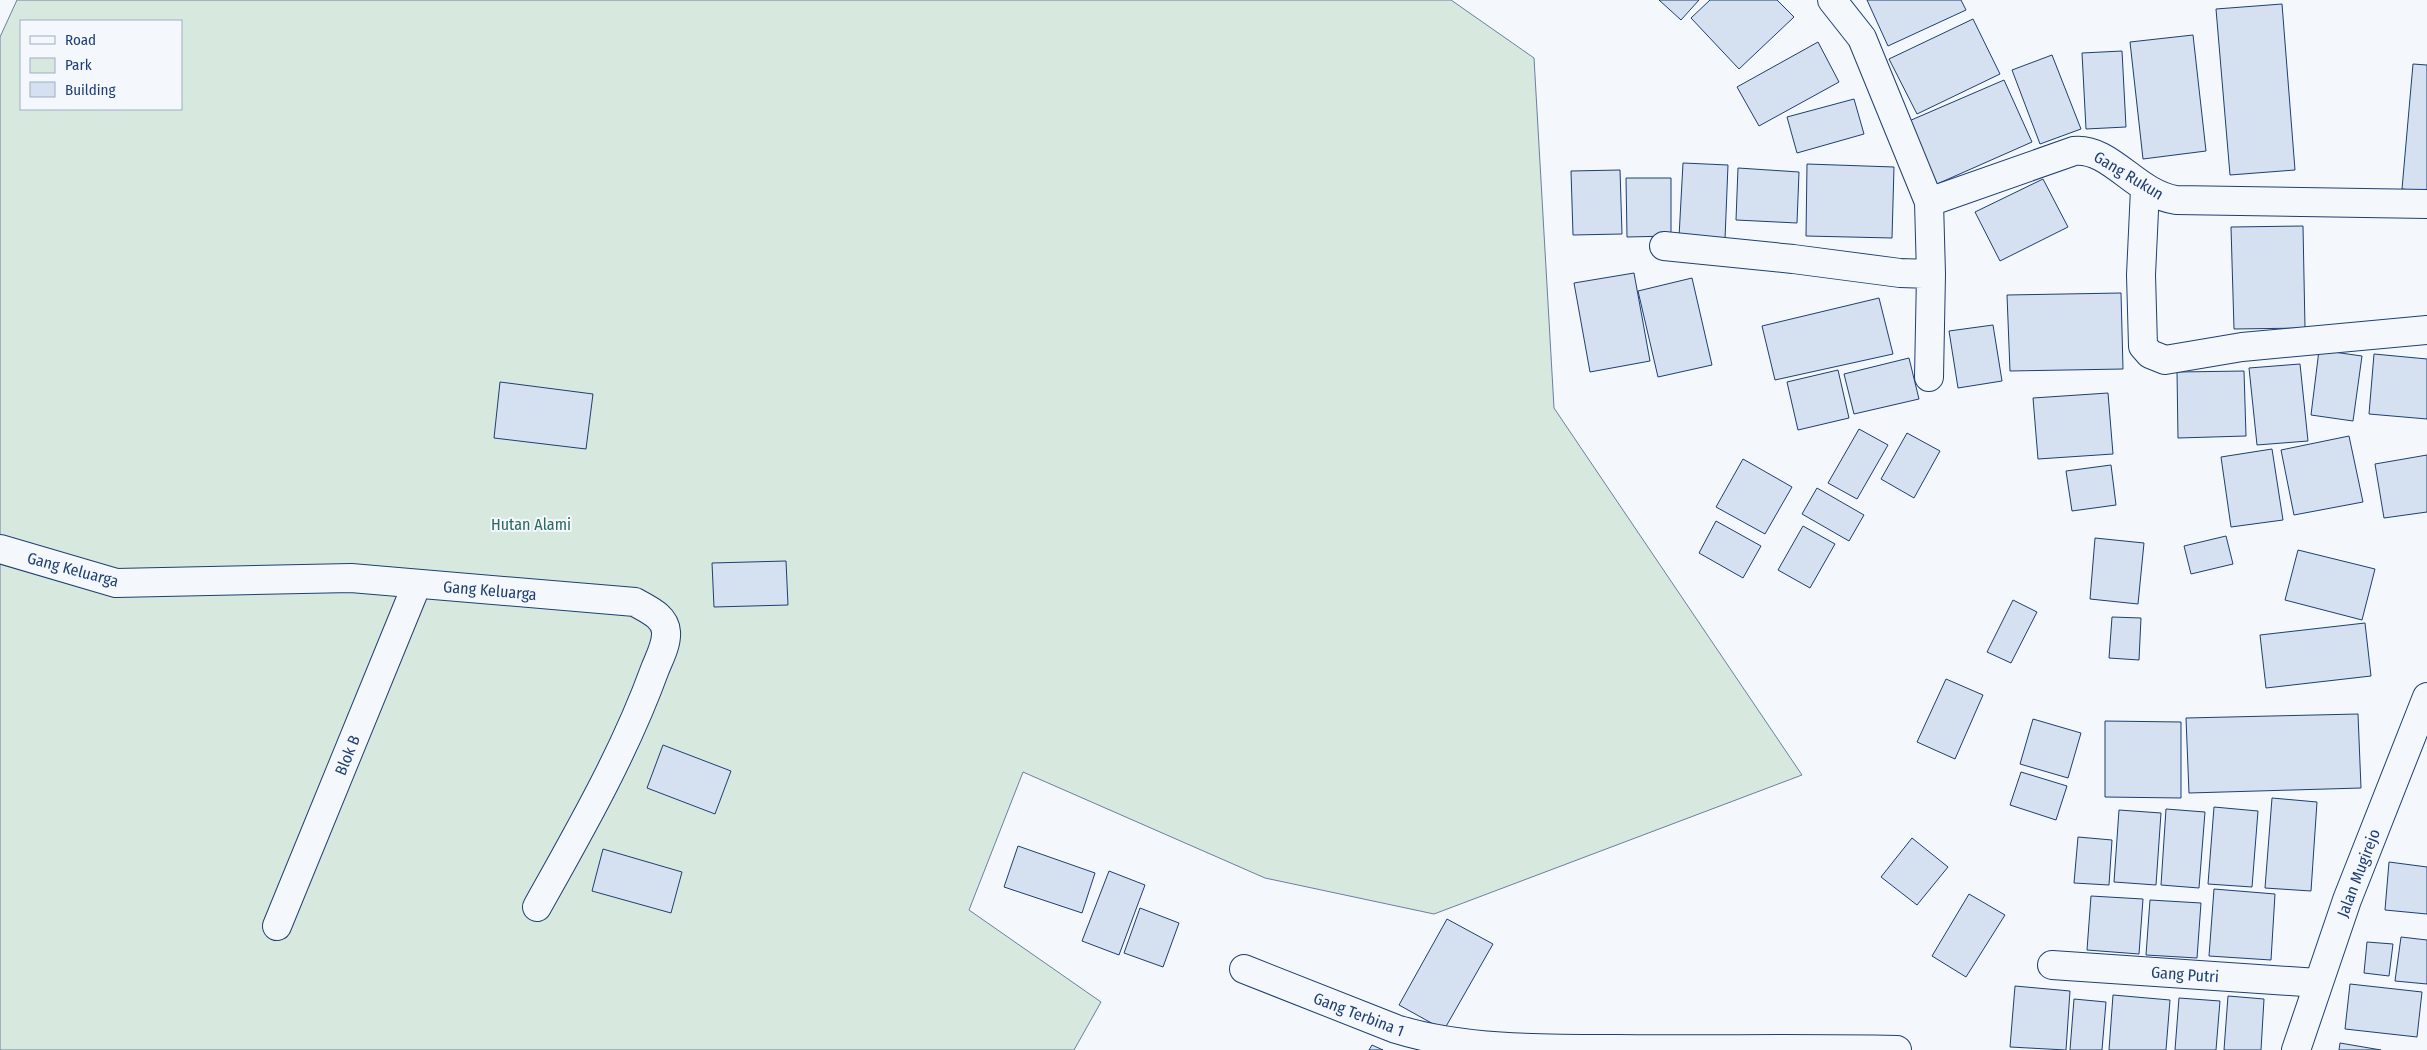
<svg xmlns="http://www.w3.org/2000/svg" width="2427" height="1050" font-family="'Fira Sans Condensed',sans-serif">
	<rect width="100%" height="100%" fill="#f4f7fb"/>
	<path fill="#d7e8df" stroke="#687fa3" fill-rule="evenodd" d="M17 0H1451L1534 58 1554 408 1802 775 1434 914 1265 878 1023 772 969 910 1101 1002 1074 1050H0V37ZM21 21H181V109H21Z"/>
	<path fill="#d5e0f0" stroke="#1d3f73" d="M1659 0H1699L1681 20Z
		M1710 0H1777L1794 17 1739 69 1691 18Z
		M1867 0H1961L1966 10 1888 46Z
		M2282 4 2295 170 2230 175 2216 9Z
		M1973 19 2000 74 1917 114 1889 59Z
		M2193 35 2206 151 2143 159 2130 42Z
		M1818 42 1839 82 1759 126 1737 87Z
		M2122 51 2126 127 2086 129 2082 53Z
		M2052 55 2081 129 2040 144 2012 70Z
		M2413 64 2427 65V192L2402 189Z
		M2004 80 2032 142 1937 184 1909 121Z
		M1854 99 1864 134 1797 153 1787 117Z
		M1683 163 1728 165 1725 239 1679 237Z
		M1807 164 1894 167 1892 238 1806 236Z
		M1738 168 1799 172 1797 223 1736 220Z
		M1620 170 1622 234 1573 235 1571 171Z
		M1626 178H1671V236L1627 237Z
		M2043 179 2068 227 2000 261 1975 212Z
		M2303 226 2305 328 2234 329 2231 227Z
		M1634 273 1650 361 1590 372 1574 283Z
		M1692 278 1712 365 1658 377 1638 291Z
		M2121 293 2123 369 2010 371 2007 295Z
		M1879 298 1893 354 1775 380 1762 326Z
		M1993 325 2002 381 1958 388 1949 331Z
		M2319 350 2362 356 2353 421 2311 415Z
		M2374 354 2427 359V419L2369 414Z
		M1909 358 1919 399 1854 414 1844 374Z
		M2300 364 2308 441 2257 445 2249 368Z
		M1838 370 1849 418 1798 430 1787 382Z
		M2244 371 2246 436 2178 438 2177 372Z
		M500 382 593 394 586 449 494 438Z
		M2108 393 2113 454 2038 459 2033 398Z
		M1859 429 1888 445 1857 499 1828 483Z
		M1907 433 1940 451 1914 498 1881 479Z
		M2349 436 2363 502 2294 515 2281 450Z
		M2272 449 2283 520 2231 527 2221 457Z
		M2427 455V512L2384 518 2375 464Z
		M1743 459 1792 487 1765 534 1716 507Z
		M2111 465 2116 505 2072 511 2066 471Z
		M1817 488 1864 515 1849 541 1802 514Z
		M1716 521 1761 546 1743 578 1699 553Z
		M1803 526 1835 544 1810 588 1778 570Z
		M2226 536 2233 564 2191 574 2184 546Z
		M2095 538 2144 543 2138 604 2090 599Z
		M2298 550 2375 569 2362 620 2285 600Z
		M786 561 788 605 714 607 712 563Z
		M2013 600 2037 612 2011 663 1987 652Z
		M2112 617 2141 618 2139 660 2109 658Z
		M2365 623 2371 676 2266 688 2260 635Z
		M1946 679 1983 695 1955 759 1917 742Z
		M2358 714 2361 788 2189 793 2186 718Z
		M2033 719 2081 733 2068 778 2020 764Z
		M2105 721 2181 722V798L2105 797Z
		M663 745 731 771 715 814 647 788Z
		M2021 772 2067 786 2056 820 2010 805Z
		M2272 798 2317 802 2311 891 2265 888Z
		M2214 807 2258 811 2252 887 2208 884Z
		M2166 809 2205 812 2199 888 2161 885Z
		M2119 810 2161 813 2156 885 2114 882Z
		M2078 837 2112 840 2109 885 2074 883Z
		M1912 838 1948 867 1917 905 1881 877Z
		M1018 846 1095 873 1082 913 1004 887Z
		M603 849 682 872 671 913 592 891Z
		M2389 862 2427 867V914L2385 910Z
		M1109 871 1145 885 1119 955 1082 941Z
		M2214 889 2275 894 2271 960 2209 956Z
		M1969 894 2005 915 1966 977 1932 956Z
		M2091 896 2143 899 2139 954 2087 950Z
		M2150 900 2201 903 2197 958 2146 955Z
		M1140 908 1179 923 1163 967 1124 953Z
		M1447 919 1493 944 1444 1030 1399 1005Z
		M2401 937 2427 940V984L2395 981Z
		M2367 942 2393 944 2389 976 2364 973Z
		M2350 984 2422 992 2417 1037 2345 1029Z
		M2015 986 2070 991 2066 1050 2010 1047Z
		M2113 995 2170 1000 2166 1050H2109Z
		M2228 996 2264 999 2261 1050H2224Z
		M2179 998 2220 1001 2216 1050H2175Z
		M2074 999 2106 1002 2102 1050H2070Z
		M2340 1043 2381 1050H2339Z
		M1372 1045 1383 1050H1369Z"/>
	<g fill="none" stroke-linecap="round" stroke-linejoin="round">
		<g stroke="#1d3f73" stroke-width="30">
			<path id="street" d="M1832 0 1862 38 1929 202 2074 151C2110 147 2136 194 2176 200L2427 204
				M2145 189 2141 275 2143 346 2150 354 2165 360 2242 347 2427 330
				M1929 202 1931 274 1929 377
				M1664 246 1793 259 1900 273 1931 274
				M0 549 116 583 351 578 635 602C647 609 665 616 666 632 667 644 659 659 655 669 625 752 580 830 537 907
				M277 926 417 584
				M2052 965 2318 983
				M1244 969 1396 1029C1463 1050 1547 1049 1617 1049 1711 1050 1804 1048 1897 1050"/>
		</g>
		<g stroke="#1d3f73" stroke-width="30">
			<path id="secondary" d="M2296 1050 2347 900 2427 697"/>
		</g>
		<use href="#street" stroke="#f4f7fb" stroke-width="28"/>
		<use href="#secondary" stroke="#f4f7fb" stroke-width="28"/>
	</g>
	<g text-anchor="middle" stroke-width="4" stroke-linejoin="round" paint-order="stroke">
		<g font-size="16" fill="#1d3f73" stroke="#f4f7fb">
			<text transform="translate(2129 175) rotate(31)" y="6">Gang Rukun</text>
			<text transform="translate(73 569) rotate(15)" y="6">Gang Keluarga</text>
			<text transform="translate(490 590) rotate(5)" y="6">Gang Keluarga</text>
			<text transform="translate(347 755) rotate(-68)" y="6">Blok B</text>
			<text transform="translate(2358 873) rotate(-69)" y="6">Jalan Mugirejo</text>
			<text transform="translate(2185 974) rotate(4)" y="6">Gang Putri</text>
			<text transform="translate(1359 1014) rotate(21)" y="6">Gang Terbina 1</text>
		</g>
		<g font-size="16" fill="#2c6c60" stroke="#f4f7fb">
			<text x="531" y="530">Hutan Alami</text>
		</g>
	</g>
	<rect x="20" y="20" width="162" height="90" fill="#f4f7fb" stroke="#9eadc5"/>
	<rect x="30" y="36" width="25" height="8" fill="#f4f7fb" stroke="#9eadc5"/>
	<text x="65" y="45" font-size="15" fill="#1d3f73">Road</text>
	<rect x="30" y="58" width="25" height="15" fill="#d7e8df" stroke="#9eadc5"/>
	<text x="65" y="70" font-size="15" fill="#1d3f73">Park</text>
	<rect x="30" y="82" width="25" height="15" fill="#d5e0f0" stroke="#9eadc5"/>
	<text x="65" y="95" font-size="15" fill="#1d3f73">Building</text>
</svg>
